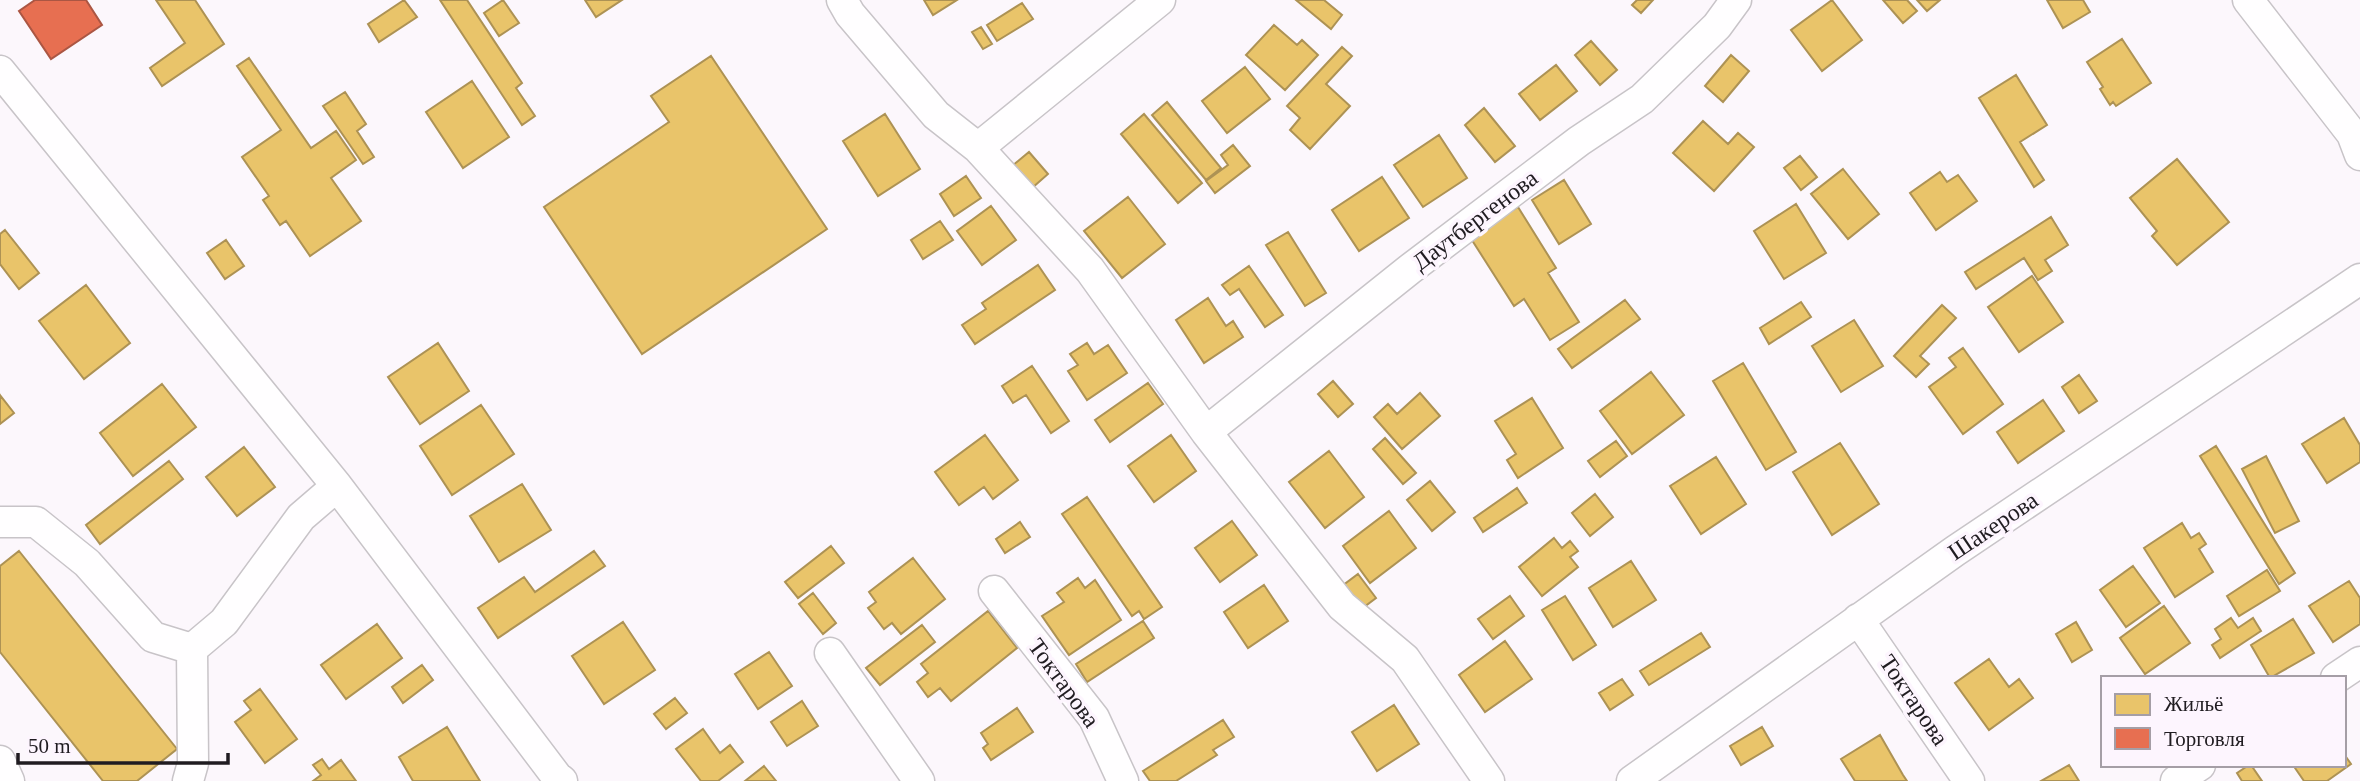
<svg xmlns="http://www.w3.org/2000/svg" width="2360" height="781" font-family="Georgia,serif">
	<rect width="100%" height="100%" fill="#fcf7fc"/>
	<path fill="#e9c46a" stroke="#ad9254" stroke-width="2" d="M156 0H195L224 44 162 86 150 68 185 43Z
		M404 0 417 17 379 42 368 24Z
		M440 0H467L522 83 516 88 535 116 522 125Z
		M503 0 519 23 499 36 484 13Z
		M585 0H622L596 17Z
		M924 0H957L933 15Z
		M1296 0H1324L1342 15 1331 29Z
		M1637 0H1653L1641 13 1632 5Z
		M1832 0 1862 40 1822 71 1791 30Z
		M1883 0H1907L1917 11 1903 23Z
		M1917 0H1940L1927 11Z
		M2047 0H2083L2090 12 2063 28Z
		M1022 3 1033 19 997 41 987 25Z
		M1274 25 1297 45 1302 40 1318 55 1285 90 1246 55Z
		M981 27 992 44 983 49 972 32Z
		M2122 39 2151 83 2116 106 2113 102 2110 105 2100 89 2103 87 2087 62Z
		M1591 41 1617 70 1600 85 1575 55Z
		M1342 47 1352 56 1326 84 1350 106 1310 149 1290 130 1300 118 1287 106Z
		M1731 55 1749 71 1723 102 1705 86Z
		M711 56 827 229 642 354 544 207 669 122 651 96Z
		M249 58 311 148 336 131 356 160 331 178 361 221 310 256 286 221 280 225 263 200 269 196 242 157 281 130 237 66Z
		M1556 65 1577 91 1540 120 1519 94Z
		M1245 67 1270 99 1227 133 1202 101Z
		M2016 75 2047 125 2020 142 2044 180 2034 187 1979 98Z
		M472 81 509 137 463 168 426 112Z
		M345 92 366 124 357 131 374 157 363 164 323 106Z
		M1167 102 1221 168 1206 180 1152 115Z
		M1484 108 1515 146 1495 162 1465 125Z
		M885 114 920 169 878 196 843 141Z
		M1144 114 1202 183 1178 203 1121 134Z
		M1703 121 1728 144 1738 133 1754 147 1714 191 1673 153Z
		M1439 135 1467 178 1423 207 1394 165Z
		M1233 145 1250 166 1215 193 1206 181 1228 165 1221 155Z
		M1029 152 1048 174 1032 188 1012 166Z
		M1800 156 1817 177 1801 190 1784 168Z
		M2177 159 2229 222 2177 265 2152 236 2157 231 2130 198Z
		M1843 169 1879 214 1848 239 1811 194Z
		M1940 172 1947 182 1958 175 1977 201 1936 230 1910 193Z
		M966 176 981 198 954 216 940 194Z
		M1382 177 1409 218 1359 251 1332 210Z
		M1564 180 1591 224 1559 244 1532 200Z
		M1128 197 1165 244 1122 278 1084 231Z
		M1796 204 1826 253 1784 279 1754 231Z
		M991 206 1016 240 982 265 957 231Z
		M1518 207 1556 268 1548 273 1579 322 1550 340 1524 299 1514 306 1470 237Z
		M2051 217 2068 245 2045 260 2052 271 2038 280 2024 258 1976 289 1965 272Z
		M940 221 953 240 923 259 911 240Z
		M5 230 39 273 19 289 0 264V234Z
		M1288 232 1326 293 1305 306 1266 245Z
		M226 240 244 266 225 279 207 253Z
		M1038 265 1055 290 975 344 962 325 986 309 982 303Z
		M1249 266 1283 315 1265 327 1239 289 1230 295 1222 285Z
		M2032 276 2063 322 2019 352 1988 307Z
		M86 285 130 343 84 379 39 321Z
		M1208 298 1226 326 1233 321 1243 337 1204 363 1176 320Z
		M1625 300 1640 319 1572 368 1558 349Z
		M1801 302 1811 317 1769 344 1760 328Z
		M1942 305 1956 318 1920 356 1929 364 1916 377 1894 356Z
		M1854 320 1883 366 1841 392 1812 346Z
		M438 343 469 391 420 424 388 377Z
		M1087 343 1094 354 1108 345 1127 373 1087 400 1068 371 1078 365 1070 354Z
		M1963 348 2003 404 1963 434 1929 387 1956 367 1949 358Z
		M1743 363 1796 452 1766 470 1713 381Z
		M1032 366 1069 421 1051 433 1026 395 1013 403 1002 386Z
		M1651 372 1684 415 1632 454 1600 411Z
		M2079 375 2097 401 2079 413 2062 387Z
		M1333 381 1353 404 1338 417 1318 394Z
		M1148 383 1163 404 1110 442 1095 420Z
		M162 384 196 427 133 476 100 433Z
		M1420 393 1440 416 1402 449 1374 417 1388 404 1397 414Z
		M0 395 14 413 0 424Z
		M1532 398 1563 448 1518 478 1507 460 1516 454 1495 421Z
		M2043 400 2064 431 2018 463 1997 432Z
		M481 405 514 454 452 495 420 446Z
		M2344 418 2360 445V462L2327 483 2302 444Z
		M985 435 1018 480 993 499 984 487 959 505 935 472Z
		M1171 435 1196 471 1154 502 1128 466Z
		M1385 438 1416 473 1403 484 1373 449Z
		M1616 441 1627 456 1600 477 1588 461Z
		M1840 443 1879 504 1832 535 1793 472Z
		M2216 446 2295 573 2279 584 2200 456Z
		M244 447 275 487 237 516 206 477Z
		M1329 451 1364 497 1325 528 1289 482Z
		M2266 456 2299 521 2275 533 2242 469Z
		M1716 457 1746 504 1701 534 1670 486Z
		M169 461 183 479 100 544 86 525Z
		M1430 481 1455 512 1432 531 1407 500Z
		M522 484 551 530 499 562 470 516Z
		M1517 488 1527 503 1483 532 1474 518Z
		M1595 494 1613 517 1590 536 1572 513Z
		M1087 497 1162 607 1144 619 1139 611 1132 616 1062 514Z
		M1389 511 1416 548 1370 583 1343 546Z
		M1232 521 1257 555 1220 582 1195 548Z
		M1020 522 1030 537 1005 553 996 539Z
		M2182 523 2191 538 2199 533 2206 544 2199 549 2213 572 2175 597 2144 548Z
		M1554 538 1562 548 1570 541 1578 551 1570 557 1578 567 1542 596 1519 567Z
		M831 546 844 563 798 598 785 582Z
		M19 551 177 749 137 781H103L0 652V566Z
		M594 551 605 566 498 638 478 608 524 577 535 592Z
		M913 558 945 599 901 634 892 623 884 629 868 608 876 602 869 592Z
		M1631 561 1656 600 1613 627 1589 588Z
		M2133 566 2160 603 2126 627 2100 590Z
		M2267 570 2280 591 2239 616 2227 596Z
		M1358 574 1376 598 1360 610 1342 586Z
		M1078 578 1085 588 1095 580 1121 620 1069 655 1042 616 1064 602 1057 593Z
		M2349 581 2360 598V624L2333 642 2309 606Z
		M1264 585 1288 621 1248 648 1224 612Z
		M813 593 836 623 823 634 799 604Z
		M1510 596 1524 616 1493 639 1478 619Z
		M1565 596 1596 645 1573 660 1542 610Z
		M2164 606 2190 643 2145 674 2120 638Z
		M988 611 1017 648 951 701 940 688 928 697 917 682 928 673 921 664Z
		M2231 618 2238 628 2253 618 2261 631 2220 658 2212 645 2221 639 2215 629Z
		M2293 619 2314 653 2270 678 2251 645Z
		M1143 621 1154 638 1087 682 1076 664Z
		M623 622 655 670 604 704 572 656Z
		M2076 622 2092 650 2072 662 2056 634Z
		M377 624 402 658 346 699 321 665Z
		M922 625 935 642 880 685 866 668Z
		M1701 633 1710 647 1649 685 1640 671Z
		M1505 641 1532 679 1485 712 1459 675Z
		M769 652 792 686 758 709 735 674Z
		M1989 659 2009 687 2019 679 2033 698 1989 730 1955 683Z
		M422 665 433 680 403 703 392 687Z
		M1622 679 1633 695 1610 710 1599 693Z
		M260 689 297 739 265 763 235 722 251 710 244 701Z
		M675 698 687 713 666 729 654 714Z
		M802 701 818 726 787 746 771 722Z
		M1394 705 1419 744 1377 771 1352 732Z
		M1017 708 1033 732 991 760 983 748 988 744 981 733Z
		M1223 720 1234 737 1213 750 1217 755 1176 781H1150L1143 771Z
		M447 727 480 781H413L399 757Z
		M1762 727 1773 746 1741 765 1730 746Z
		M703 729 720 753 730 745 743 762 718 781H701L676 749Z
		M1880 735 1903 775 1907 781H1855L1841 759Z
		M2344 754 2351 764 2327 781H2304L2293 765H2344Z
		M322 759 329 769 341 760 356 781H313L321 775 313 765Z
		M2069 765 2079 781H2041Z
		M2249 765H2251L2262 781H2242L2237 773Z
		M764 766 776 781H745Z"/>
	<path fill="#e76f51" stroke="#ab5643" stroke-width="2" d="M35 0H86L102 25 51 59 19 11Z"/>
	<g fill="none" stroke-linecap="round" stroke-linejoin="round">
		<g stroke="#c8c4c8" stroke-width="33">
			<path id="minor" d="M842 0 850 14 936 115 978 148 1090 270 1206 432 1342 606 1405 659 1489 781
				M2248 0 2352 134 2360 155
				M0 71 337 486 557 777 562 781
				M978 148 1160 0
				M1206 432 1410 269 1579 141 1642 99 1717 26 1736 0
				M0 522H36L87 563 153 637 192 649 224 622 301 517 337 486
				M994 591 1094 718 1123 781
				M1858 619 1969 781
				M830 653 919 781
				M2336 678 2360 662
				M0 761 9 781
				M188 781 193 763 192 649
				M1632 781 1955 551 2360 279
				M2176 781 2200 765"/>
		</g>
		<use href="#minor" stroke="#fffeff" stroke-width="30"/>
	</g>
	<g text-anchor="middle" stroke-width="7" stroke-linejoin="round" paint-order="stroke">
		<g font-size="24" fill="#201c21" stroke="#fdf5fe">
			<text transform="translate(1475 220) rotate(-37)" y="8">Даутбергенова</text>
			<text transform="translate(1993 526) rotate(-34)" y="8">Шакерова</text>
			<text transform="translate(1064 683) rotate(54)" y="8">Токтарова</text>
			<text transform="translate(1914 700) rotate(56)" y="8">Токтарова</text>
		</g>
	</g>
	<rect x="2101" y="676" width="245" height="91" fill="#fdf5fe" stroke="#a59ea6" stroke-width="2"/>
	<rect x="2115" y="694" width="35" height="21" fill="#e9c46a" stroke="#a59ea6" stroke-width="2"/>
	<text x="2164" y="711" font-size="21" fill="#201c21">Жильё</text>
	<rect x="2115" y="728" width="35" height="21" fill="#e76f51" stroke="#a59ea6" stroke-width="2"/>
	<text x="2164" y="746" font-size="21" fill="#201c21">Торговля</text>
	<path d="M18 753v10h210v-10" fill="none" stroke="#201c21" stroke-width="3.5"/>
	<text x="28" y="753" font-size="21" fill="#201c21" stroke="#fdf5fe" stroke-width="5" paint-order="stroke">50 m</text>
</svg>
